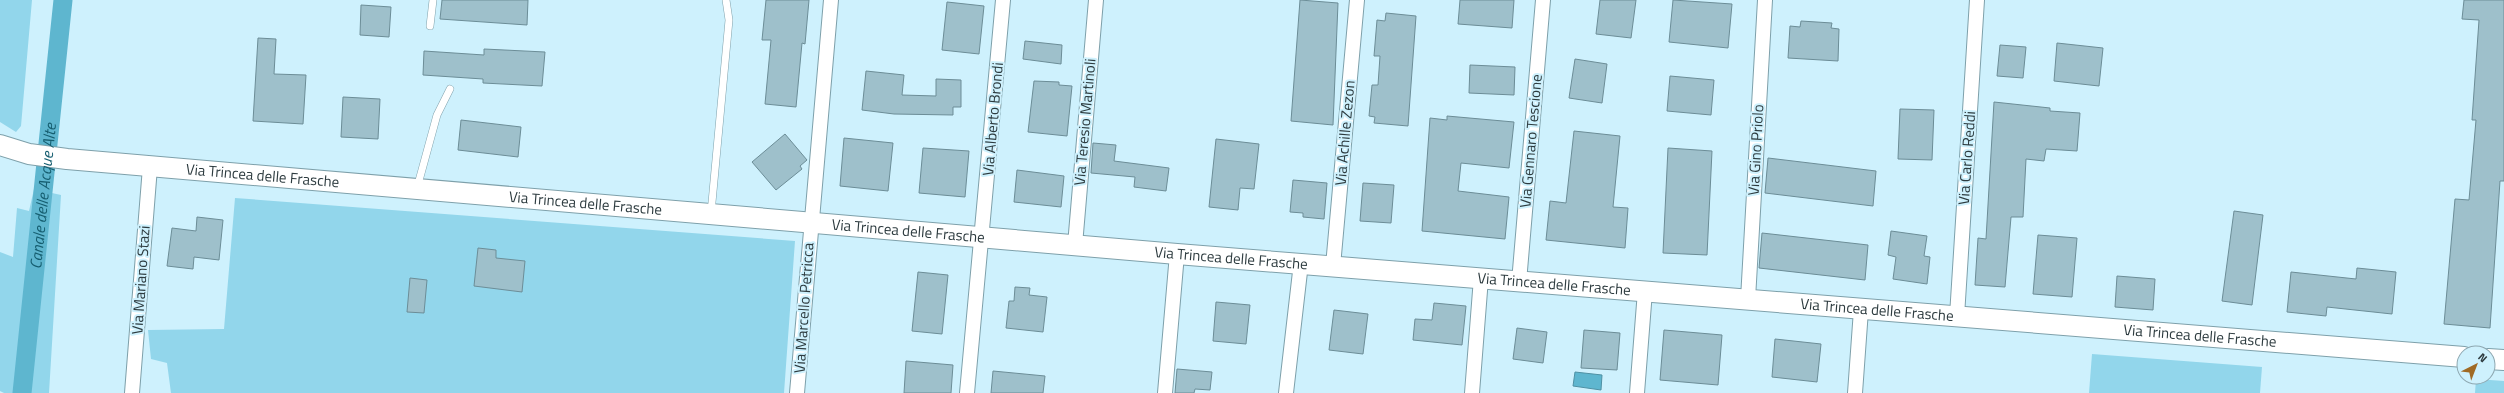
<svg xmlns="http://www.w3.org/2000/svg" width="2504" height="393" font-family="'Titillium Web',sans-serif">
	<rect width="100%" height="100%" fill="#cef1fd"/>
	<path fill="#92d6eb" d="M0 0H32L21 126 16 132 0 122Z
		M34 189 61 195 49 393H4L0 391V252L13 257 17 208 29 211Z
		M235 198 795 241 784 393H171L167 363 151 359 148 330 224 329Z
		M2092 354 2262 367 2260 393H2089Z
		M2476 379 2504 381V393H2475Z"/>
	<path fill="#5eb6cf" stroke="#4f91a4" d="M1575 372 1602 375 1601 390 1573 386Z"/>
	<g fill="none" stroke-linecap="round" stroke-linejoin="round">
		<path stroke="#5eb6cf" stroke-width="19" id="s1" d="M22 393 63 0"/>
	</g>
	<path fill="#9ec0cb" stroke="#6c8d97" d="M442 0H528L527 25 440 19Z
		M766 0H809L805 44 802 43 796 107 765 104 771 40H762Z
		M1300 0 1338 3 1333 125 1291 121Z
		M1460 0H1514L1512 28 1458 24Z
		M1600 0H1636L1631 38 1596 34Z
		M1673 0 1732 4 1728 48 1669 42Z
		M2464 0H2504V181H2500L2490 328 2444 324 2455 199 2469 200 2476 120H2472L2479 20 2462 19Z
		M947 2 984 6 979 54 942 50Z
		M361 5 391 7 389 37 360 35Z
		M1386 13 1416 16 1408 126 1374 123 1375 117 1369 116 1372 85H1378L1380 56H1374L1377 20 1385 21Z
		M1801 21 1832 23 1831 28 1839 29 1838 61 1788 58 1790 26 1800 27Z
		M258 38 276 39 274 74 306 75 303 124 253 121Z
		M1025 41 1062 45 1061 64 1023 59Z
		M2057 43 2103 48 2099 86 2054 81Z
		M2000 45 2026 47 2023 78 1997 76Z
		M484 49 545 52 542 86 483 83V79L423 75 424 51 484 55Z
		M1575 59 1607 64 1602 103 1569 98Z
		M1470 65 1515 67 1514 95 1469 93Z
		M866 71 904 75 902 95 936 96V79L961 80V107H953V115L894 114 862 110Z
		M1670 76 1714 80 1711 115 1667 111Z
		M1034 81 1059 82V85L1072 86 1067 136 1028 132Z
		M343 97 380 99 378 139 341 137Z
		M1994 102 2050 108V111L2080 113 2077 151 2046 149 2044 161 2026 159 2023 217H2011L2005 287 1975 285 1978 238 1986 239Z
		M1900 109 1934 110 1932 160 1898 159Z
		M1447 116 1514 122 1509 168 1461 163 1458 191 1509 197 1505 239 1422 231 1430 118 1447 120Z
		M461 120 521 127 518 157 458 150Z
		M1574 131 1620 136 1613 207 1628 208 1625 248 1546 240 1550 201 1566 203Z
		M785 134 807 160 800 166 802 169 776 190 752 162Z
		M844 138 893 143 888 191 840 186Z
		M1216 139 1259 144 1254 189 1240 188 1238 210 1209 207Z
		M1093 143 1116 145 1114 161 1169 168 1166 191 1134 187 1135 177 1091 173Z
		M923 148 969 151 965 197 919 193Z
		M1668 148 1712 151 1707 255 1663 253Z
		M1768 158 1876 171 1873 206 1765 193Z
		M1017 170 1064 176 1061 207 1014 202Z
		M1293 180 1327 183 1324 219 1303 217V213L1290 212Z
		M1363 183 1394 185 1391 223 1360 221Z
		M2234 211 2263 215 2252 305 2222 301Z
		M197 217 223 220 219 260 194 257 193 269 167 266 172 228 196 231Z
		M1891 231 1927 236 1924 256 1930 257 1927 284 1893 279 1896 257 1888 255Z
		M1762 233 1868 245 1865 280 1759 268Z
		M2038 235 2077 238 2072 297 2033 294Z
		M478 248 496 250V258L525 261 522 292 474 286Z
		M2357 268 2396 272 2392 314 2327 307 2326 316 2287 312 2291 272 2356 279Z
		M918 272 948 275 942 334 912 331Z
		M2117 276 2155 279 2153 310 2115 307Z
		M410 278 427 280 424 313 407 312Z
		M1015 287 1030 288 1029 295 1047 297 1043 332 1006 328 1009 301H1014Z
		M1216 302 1250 305 1246 344 1213 341Z
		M1434 303 1466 306 1462 345 1413 340 1415 319 1432 320Z
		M1334 310 1368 314 1363 354 1329 350Z
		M1517 328 1547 332 1543 363 1513 359Z
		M1584 330 1620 333 1617 370 1581 368Z
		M1664 330 1722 335 1718 385 1660 380Z
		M1775 339 1821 344 1817 382 1772 377Z
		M906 361 953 365 951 393H904Z
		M1177 369 1212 372 1210 390 1195 389 1194 393H1175Z
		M993 371 1045 376 1043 393H991Z"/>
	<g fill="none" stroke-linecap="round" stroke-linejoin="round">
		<g stroke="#7ea0aa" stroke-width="8">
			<path id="lane" d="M430 26 433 0
				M417 188 437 115 450 89
				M711 213 729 20 726 0"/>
		</g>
		<g stroke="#7ea0aa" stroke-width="16">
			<path id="street" d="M1075 245 1096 0
				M1333 266 1357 0
				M1519 282 1543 0
				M1748 299 1765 0
				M1957 316 1977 0
				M132 393 150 167
				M797 393 831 0
				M967 393 1003 0
				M1165 393 1177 254
				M1286 393 1301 263
				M1472 393 1481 278
				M1637 393 1645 291
				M1855 393 1861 310"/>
		</g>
		<g stroke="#7ea0aa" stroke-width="22">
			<g id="secondary">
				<path id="s2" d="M0 145 29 154 67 159 1177 254 2464 357"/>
				<path d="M2488 359 2504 360"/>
			</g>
		</g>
		<use href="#lane" stroke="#fff" stroke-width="7"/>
		<use href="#street" stroke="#fff" stroke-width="14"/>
		<use href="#secondary" stroke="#fff" stroke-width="20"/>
	</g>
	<g text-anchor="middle" stroke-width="4" stroke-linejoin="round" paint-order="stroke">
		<g font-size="15" fill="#2d3b3f" stroke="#cef1fd">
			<text transform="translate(993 119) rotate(-85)" y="5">Via Alberto Brondi</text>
			<text transform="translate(1085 122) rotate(-85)" y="5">Via Teresio Martinoli</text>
			<text transform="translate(1345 133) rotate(-85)" y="5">Via Achille Zezon</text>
			<text transform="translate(1531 141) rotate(-85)" y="5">Via Gennaro Tescione</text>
			<text transform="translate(1756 150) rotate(-87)" y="5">Via Gino Priolo</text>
			<text transform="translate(1967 158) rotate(-86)" y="5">Via Carlo Reddi</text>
			<text dy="5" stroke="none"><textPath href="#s2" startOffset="265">Via Trincea delle Frasche</textPath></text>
			<text dy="5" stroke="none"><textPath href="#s2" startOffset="589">Via Trincea delle Frasche</textPath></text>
			<text dy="5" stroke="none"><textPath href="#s2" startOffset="913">Via Trincea delle Frasche</textPath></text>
			<text dy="5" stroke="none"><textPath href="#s2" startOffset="1237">Via Trincea delle Frasche</textPath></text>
			<text transform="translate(141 280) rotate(-86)" y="5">Via Mariano Stazi</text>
			<text dy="5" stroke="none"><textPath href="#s2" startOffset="1561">Via Trincea delle Frasche</textPath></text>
			<text transform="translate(804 308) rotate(-86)" y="5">Via Marcello Petricca</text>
			<text dy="5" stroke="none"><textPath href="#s2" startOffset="1885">Via Trincea delle Frasche</textPath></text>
			<text dy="5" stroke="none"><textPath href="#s2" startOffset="2209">Via Trincea delle Frasche</textPath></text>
		</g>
		<g font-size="16" font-style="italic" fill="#165e70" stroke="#cef1fd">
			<text dy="6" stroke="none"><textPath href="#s1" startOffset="198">Canale delle Acque Alte</textPath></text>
		</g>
	</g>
	<g transform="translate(2476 365) rotate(42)"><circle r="19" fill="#cef1fd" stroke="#8ea8b1"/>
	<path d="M0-3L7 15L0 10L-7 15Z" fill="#a06a24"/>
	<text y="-6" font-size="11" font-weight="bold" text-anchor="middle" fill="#2d3b3f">N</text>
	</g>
</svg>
